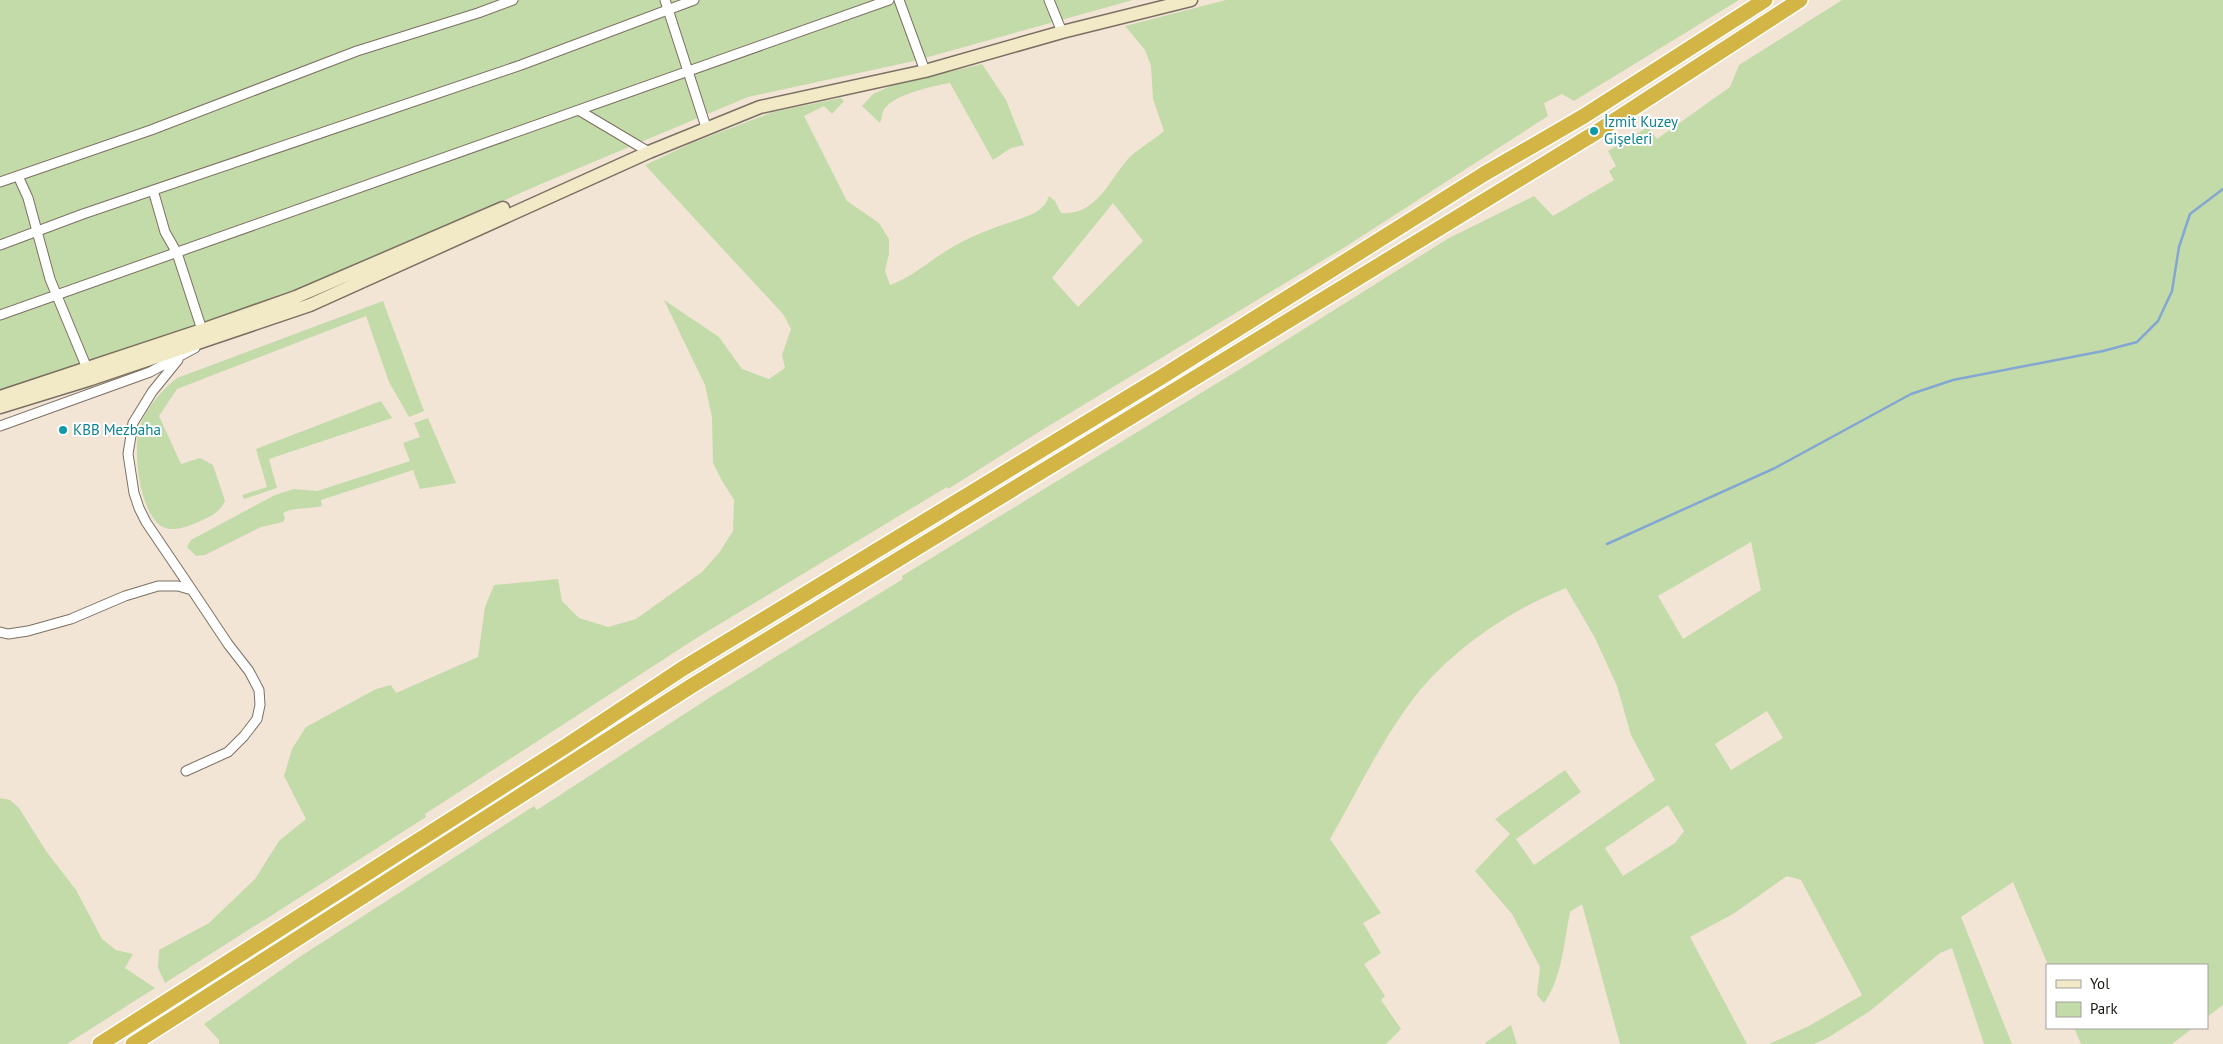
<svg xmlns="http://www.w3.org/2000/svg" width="2223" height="1044" font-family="'PT Sans',sans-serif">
	<rect width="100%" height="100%" fill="#f2e5d6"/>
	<path fill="#c3dba9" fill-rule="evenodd" d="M0 0H1133L914 61 748 97 534 187 261 308 0 397Z
		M1226 0H1739L1574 101 1562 94 1544 103 1548 116 1345 247 1042 430 948 489 947 487 698 637 425 814 426 817 165 983 158 968 159 950 209 923 255 879 279 841 306 819 284 776 292 749 306 727 376 689 391 685 396 693 478 657 485 607 494 585 558 579 562 601 579 618 608 627 636 619 702 572 719 553 733 531 734 500 721 479 713 463 712 417 705 385 664 300 719 337 742 369 769 379 785 368 782 355 791 329 783 314 645 165 692 143 773 112 841 98 844 101 832 114 824 106 804 116 847 201 879 223 889 239V254L885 271 890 285C912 277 927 263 946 251 967 237 993 228 1017 220 1032 214 1043 212 1049 196L1055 201 1061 213C1095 216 1108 183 1127 160 1137 149 1152 141 1164 131L1153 99 1151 66 1145 50 1125 26ZM1113 203 1143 241 1078 307 1052 278Z
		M1842 0H2223V1005L2207 1017V965H2048L2013 882 1961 917 2012 1044H1984L1952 948 1940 953 1870 1011 1829 1037 1814 1044H1769L1809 1026 1862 995 1801 880 1787 876 1733 914 1690 937 1747 1044H1620L1582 904 1570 912C1564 942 1562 978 1544 1003L1537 995 1540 967 1512 914 1475 871 1510 834 1495 819 1565 770 1581 792 1516 839 1534 865 1655 780 1631 735 1617 686 1595 638 1566 588C1511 610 1460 644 1421 689 1384 734 1359 789 1330 839L1381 913 1363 923 1381 953 1364 964 1385 996 1381 1000 1401 1029 1386 1044H219V1040L204 1024 301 956 534 806 537 810 712 696 903 579 902 576 1245 366 1449 238 1534 196 1553 216 1614 180 1609 171 1616 166 1608 151 1648 127 1657 139 1730 87 1739 65ZM1751 542 1761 590 1683 639 1658 596ZM1767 711 1783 738 1731 770 1715 744ZM1668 805 1684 831 1675 843 1623 876 1605 848Z
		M982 64 1006 100 1024 145 1011 148 993 160 950 83C933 86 896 94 885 108 882 112 882 118 880 123L862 106 873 94 891 86Z
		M383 301 424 411 409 417 389 382 366 316 177 389 159 416 181 464 200 458 213 465 225 501C219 514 209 517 196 523 186 527 173 532 163 527 139 515 132 448 140 426 146 408 162 390 177 378Z
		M381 401 392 418 269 459 277 488 244 499 242 495 267 487 256 449Z
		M428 418 456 483 420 489 413 470 321 500 322 506C310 509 293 507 283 513L285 518 283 522 261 527 205 555 196 556 187 547 191 540 275 495 294 489 317 491 410 461 403 443 420 437 414 423Z
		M0 798 10 800 19 808 46 851 76 890 102 939 116 950 133 954 125 968 155 988 67 1044H0Z
		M1511 1025 1517 1044H1486L1485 1043Z
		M2074 1028H2193L2172 1044H2081Z"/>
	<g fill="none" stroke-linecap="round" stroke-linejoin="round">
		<path stroke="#83a7d1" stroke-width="2.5" d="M1607 544 1775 468 1911 394 1953 380 2103 351 2137 342 2158 321 2172 291 2179 247 2190 214 2223 189"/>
		<g stroke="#7b7062" stroke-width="11">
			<path id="minor" d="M665 0 706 127
				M899 0 925 71
				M1049 0 1062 32
				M580 111 649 152
				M18 176 28 198 50 279 89 373
				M0 182 151 130 357 51 478 13 513 0
				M153 190 165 232 177 253 203 333
				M0 245 83 214 521 65 694 0
				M0 315 889 0
				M178 360 152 392 133 423 128 454 134 493 139 508 146 522 192 590
				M0 426 150 372 195 348
				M0 632 8 634 28 631 71 619 125 596 158 586H178L192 590 228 644 249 671 259 690 260 705 257 719 244 736 228 752 186 771"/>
		</g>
		<g stroke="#7b7062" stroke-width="15">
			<path id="secondary" d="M0 397 202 330 296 297 503 208
				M0 407 91 379 310 305 649 152 760 107 925 71 1062 32 1191 0"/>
		</g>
		<g stroke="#fff" stroke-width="18">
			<path id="motorway" d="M100 1044 566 746 682 669 1163 376 1484 174 1584 116 1765 0
				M133 1044 693 685 1595 133 1800 0"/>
		</g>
		<use href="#minor" stroke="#fff" stroke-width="9"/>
		<use href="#secondary" stroke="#f2e9c7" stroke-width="12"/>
		<use href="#motorway" stroke="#d2b545" stroke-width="15"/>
	</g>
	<g fill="#0f9aa8" stroke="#fff" stroke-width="2">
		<circle cx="1594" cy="131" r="5"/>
		<circle cx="63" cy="430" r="5"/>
	</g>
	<g text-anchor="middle" stroke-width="4" stroke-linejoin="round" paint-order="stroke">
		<g font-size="15" fill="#0d838f" stroke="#fff" text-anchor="start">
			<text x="1604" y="127">İzmit Kuzey<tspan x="1604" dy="17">Gişeleri</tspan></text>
			<text x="73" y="435">KBB Mezbaha</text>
		</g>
	</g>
	<rect x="2046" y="964" width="162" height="65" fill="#ffffff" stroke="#a3a19f"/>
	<rect x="2056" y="980" width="25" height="8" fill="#f2e9c7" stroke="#a3a19f"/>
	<text x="2090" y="989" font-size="15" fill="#19150f">Yol</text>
	<rect x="2056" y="1002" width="25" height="15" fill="#c3dba9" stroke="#a3a19f"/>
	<text x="2090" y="1014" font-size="15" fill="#19150f">Park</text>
</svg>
